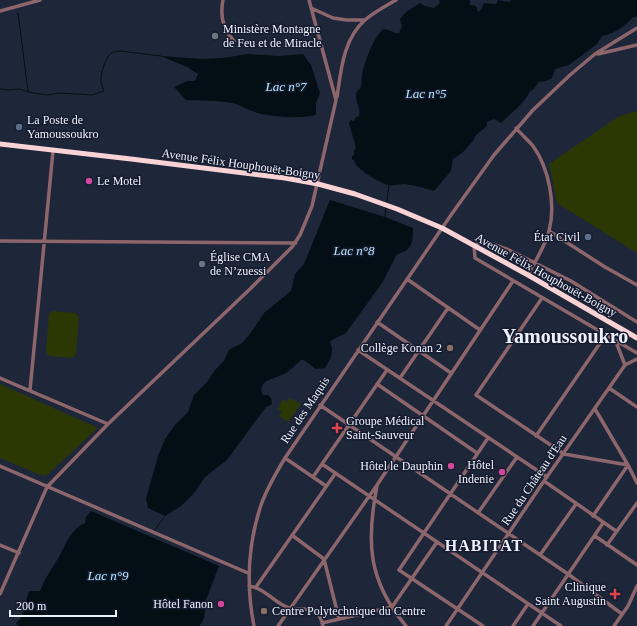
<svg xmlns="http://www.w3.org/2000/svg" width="637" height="626" font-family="'Times New Roman',serif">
	<rect width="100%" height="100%" fill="#1e263a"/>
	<path fill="#2c3804" d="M636 111 637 112V253L557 203 549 164 618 117Z
		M53 311 75 313 79 317 76 355 71 358 49 356 46 352 49 314Z
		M0 384 98 428 48 474 43 476 0 458Z
		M290 398 301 404 288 422 279 416 282 412 278 409 283 399 287 402Z"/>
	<path fill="#030f14" d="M439 0H470V5L476 6 478 12 481 10 484 3 496 4 498 0 509 2 511 0H637V17H633C627 25 612 35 602 36L597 44 569 65 555 69 552 78 546 81 539 82 533 90 530 91C524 104 511 113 501 123L494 119 487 122V126L476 135 473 141 463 152 453 159 451 171 434 191C424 188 414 185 404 184 399 184 393 186 388 185 379 182 355 169 354 160H352V156L354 155V150L356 148 349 123 351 120 354 121 355 118 359 116C361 108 355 102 356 95 356 91 359 90 361 87 362 83 361 78 362 74 366 58 372 41 383 29 389 29 394 34 399 33L402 26 400 19 406 12 420 3 425 6 434 8 440 3Z
		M248 54 279 56 303 54 311 65 320 93 316 103V115C305 119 266 117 255 112 247 110 241 105 232 103 217 100 201 101 186 100L174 87 187 81H195L198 74 187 67 161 56 202 59 223 58Z
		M330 200 385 217 413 228C413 236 413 245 407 250 402 253 399 252 396 256L382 283 346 333C341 336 334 338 330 342 335 352 330 359 325 368L316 369 304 360H301C296 364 290 371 284 374 277 378 256 380 263 395H268L271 398 272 404 266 407 227 460 205 477 195 492 181 506 165 516 148 508 146 499 158 456 165 439 175 425 188 412 194 395 207 382 215 370 224 361 229 350 242 343 250 334 264 313 291 291 295 274 304 264Z
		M91 511 219 566 206 600 204 618 200 626H19L16 623 21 618 29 591H40C45 578 53 567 60 555 66 543 72 528 85 523L86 517Z"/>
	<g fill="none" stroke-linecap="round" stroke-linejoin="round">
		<path stroke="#030f14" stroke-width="1" d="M18 13 28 91
			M0 89 10 90 19 89 33 93 47 95 60 93 92 95 104 91C103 88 101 84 101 81 100 74 106 55 113 52 115 51 118 52 120 51L161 56
			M387 202 389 185
			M385 217 386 207
			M154 531 165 516"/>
		<path stroke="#8d666b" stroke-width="3.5" d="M223 0C220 15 223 30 234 41
			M311 8 333 18 347 20H365
			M0 11 40 0
			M598 54 637 45
			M337 97C341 71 343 39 365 20 374 12 386 6 396 0
			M516 128C521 134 528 140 533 146 549 168 556 205 549 231 545 247 535 261 528 275
			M549 231 605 267 637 285
			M0 241 296 243
			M407 279 480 330
			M542 298 476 395 564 454 628 465 593 516
			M377 322 451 373
			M637 322 571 281 509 250 487 242 479 243 474 245 475 258 480 261 637 353
			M616 342 625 365
			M358 350 547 477
			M0 378 108 424
			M400 378 448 308
			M377 384 477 453
			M609 388 637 407
			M30 390 53 151
			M320 405 568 574 622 614
			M595 409 628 465 637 483
			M536 436 605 336
			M285 458 326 486
			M322 464 561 626
			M0 466 248 573
			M313 477 387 370
			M544 481 616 531
			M377 486C366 542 368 581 406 626
			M478 513 517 457
			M293 536 324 559 339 619
			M595 536 637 565
			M0 545 19 553
			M607 545 637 503
			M540 555 576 504
			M249 586C265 588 274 603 289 608 297 611 309 606 316 612 320 615 322 621 323 626
			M256 587 335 474
			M0 594 47 487 108 424 250 289 292 247 300 235 312 206 336 100 309 0
			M322 623 392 607 437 542
			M254 626C246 585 248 544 261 505 267 488 276 473 285 458L451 215 494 155 533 110 570 75 595 54 637 28
			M278 626 377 485 513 281
			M446 626 544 481 625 365 637 359
			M483 626 399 570 488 438
			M513 626 528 604
			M533 626 603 523
			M614 626 628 606 637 586"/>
		<path stroke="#f9d2d5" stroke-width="5" d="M0 144 131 159 285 178 318 184 355 194 397 209 442 228 528 275 637 338"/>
	</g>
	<g fill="#6b7280" stroke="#151c30" stroke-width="1.5">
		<circle cx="215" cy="36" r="4"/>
		<circle cx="202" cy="264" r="4"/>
	</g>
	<g fill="#5c6f8a" stroke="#151c30" stroke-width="1.5">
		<circle cx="19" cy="127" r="4"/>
		<circle cx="588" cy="237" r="4"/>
	</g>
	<g fill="#d1479c" stroke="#151c30" stroke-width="1.5">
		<circle cx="89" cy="181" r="4"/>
		<circle cx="451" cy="466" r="4"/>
		<circle cx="502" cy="472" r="4"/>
		<circle cx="221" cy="604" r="4"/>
	</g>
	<g fill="#8d6e63" stroke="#151c30" stroke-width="1.5">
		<circle cx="450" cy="348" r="4"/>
		<circle cx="264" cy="611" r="4"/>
	</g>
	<g fill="#e0444e" stroke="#151c30" stroke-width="1.5">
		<path d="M335 422h4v4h4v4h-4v4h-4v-4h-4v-4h4z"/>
		<path d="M613 588h4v4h4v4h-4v4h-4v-4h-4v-4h4z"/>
	</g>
	<g text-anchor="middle" stroke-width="3" stroke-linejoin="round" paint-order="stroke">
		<g font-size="12" fill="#edf1fd" stroke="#151c30" text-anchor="start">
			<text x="223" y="33">Ministère Montagne<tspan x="223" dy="14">de Feu et de Miracle</tspan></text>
			<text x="27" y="124">La Poste de<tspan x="27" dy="14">Yamoussoukro</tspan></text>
			<text x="97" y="185">Le Motel</text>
			<text x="580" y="241" text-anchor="end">État Civil</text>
			<text x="210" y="261">Église CMA<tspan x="210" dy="14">de N’zuessi</tspan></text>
			<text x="442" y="352" text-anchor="end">Collège Konan 2</text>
			<text x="346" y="425">Groupe Médical<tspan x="346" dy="14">Saint-Sauveur</tspan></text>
			<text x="494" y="469" text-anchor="end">Hôtel<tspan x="494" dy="14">Indenie</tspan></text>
			<text x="443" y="470" text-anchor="end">Hôtel le Dauphin</text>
			<text x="606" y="591" text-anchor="end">Clinique<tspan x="606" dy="14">Saint Augustin</tspan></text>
			<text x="213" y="608" text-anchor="end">Hôtel Fanon</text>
			<text x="272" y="615">Centre Polytechnique du Centre</text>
		</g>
		<g font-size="12" fill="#edf1fd" stroke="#151c30">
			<text transform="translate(241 164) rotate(8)" y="4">Avenue Félix Houphouët-Boigny</text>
			<text transform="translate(546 275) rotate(29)" y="4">Avenue Félix Houphouët-Boigny</text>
			<text transform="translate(305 410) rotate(-56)" y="4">Rue des Maquis</text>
			<text transform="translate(534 480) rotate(-56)" y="4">Rue du Château d'Eau</text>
		</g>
		<g font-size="13" font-style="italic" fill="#b7e6fb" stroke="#151c30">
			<text x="286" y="91">Lac n°7</text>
			<text x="426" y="98">Lac n°5</text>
			<text x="354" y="255">Lac n°8</text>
			<text x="108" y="580">Lac n°9</text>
		</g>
		<g font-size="16" font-weight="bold" letter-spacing="1" fill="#edf1fd" stroke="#151c30">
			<text x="484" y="551">HABITAT</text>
		</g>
		<g font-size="20" font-weight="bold" fill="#edf1fd" stroke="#151c30">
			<text x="565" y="343">Yamoussoukro</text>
		</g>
	</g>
	<path d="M10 610v6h106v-6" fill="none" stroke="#edf1fd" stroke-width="2"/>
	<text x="16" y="610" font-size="12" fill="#edf1fd" stroke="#151c30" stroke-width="3" paint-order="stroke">200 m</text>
</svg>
